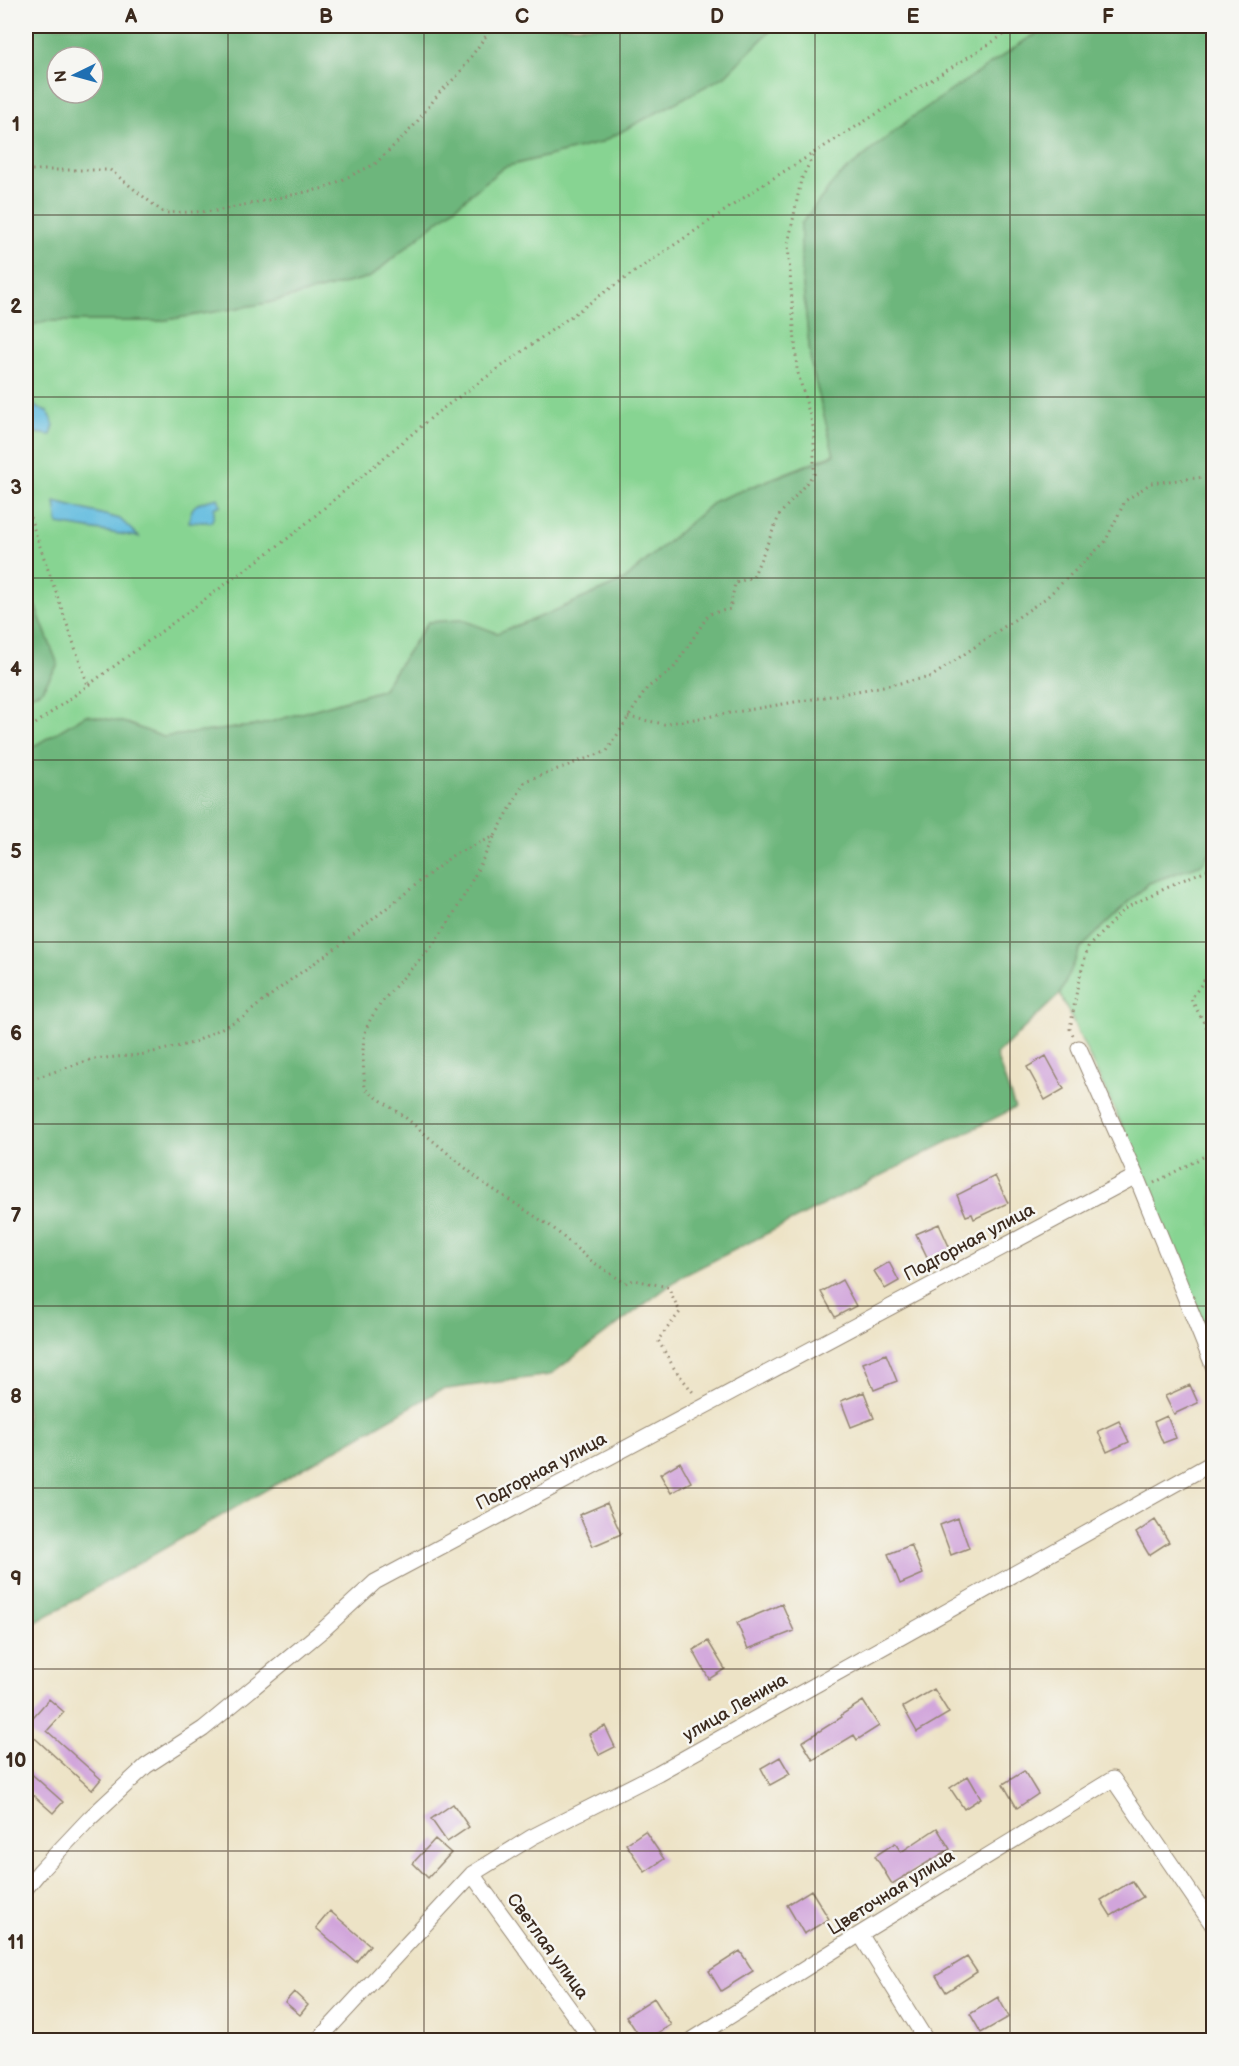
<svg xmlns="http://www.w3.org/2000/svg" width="1239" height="2066" font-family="'Balsamiq Sans',sans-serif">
	<rect width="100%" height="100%" fill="#f6f6f2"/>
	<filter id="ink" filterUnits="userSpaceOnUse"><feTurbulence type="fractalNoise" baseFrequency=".0167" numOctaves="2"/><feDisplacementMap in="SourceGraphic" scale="12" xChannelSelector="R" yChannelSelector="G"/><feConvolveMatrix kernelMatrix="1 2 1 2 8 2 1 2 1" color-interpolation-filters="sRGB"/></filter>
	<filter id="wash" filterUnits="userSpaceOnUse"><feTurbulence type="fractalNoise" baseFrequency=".008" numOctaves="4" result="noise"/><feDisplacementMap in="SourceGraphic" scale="24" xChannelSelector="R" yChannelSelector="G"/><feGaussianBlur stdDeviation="1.35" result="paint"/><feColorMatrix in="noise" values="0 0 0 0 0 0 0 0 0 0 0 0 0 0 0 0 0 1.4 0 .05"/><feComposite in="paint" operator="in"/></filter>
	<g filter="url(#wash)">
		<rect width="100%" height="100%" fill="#ede3c6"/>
		<path fill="#87d492" stroke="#617f58" stroke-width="1.5" d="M778 26H1050L1026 40 911 118 836 179 801 266 811 364 834 454 715 501 624 580 550 613 497 633 462 620 428 622 382 690 260 725 163 737 126 723 86 715 26 751V696L41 691 58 665 26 582V327L46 321H160L267 303 370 277 504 167 600 143 725 76 774 27Z
			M1213 846V1351L1123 1128 1060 994 1081 948 1149 883 1202 864Z"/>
		<path fill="#6db67c" stroke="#54704d" stroke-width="1.5" fill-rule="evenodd" d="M26 26H778L774 27 725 76 600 143 504 167 370 277 267 303 160 321H46L26 327ZM57 57H93V93H57Z
			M1050 26H1213L1214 846 1202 864 1149 883 1081 948 1060 994 996 1055 1015 1108 681 1277 550 1375 440 1390 26 1628V751L86 715 126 723 163 737 260 725 382 690 428 622 462 620 497 633 550 613 624 580 715 501 834 455 811 364 801 266V224L836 179 911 118 1026 40Z
			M26 582 58 665 41 691 26 696Z"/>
		<path fill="#62bcdf" stroke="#4e737e" stroke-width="1.5" d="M26 395 37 408 47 411 54 425 51 435 35 433 26 420Z
			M218 498 221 505 214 508V516L211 522H189C191 501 200 503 218 498Z
			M55 502 120 519 139 537 58 524Z"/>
		<g id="blocks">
			<path fill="#d1a5db" d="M1046 1056 1064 1089 1045 1100 1027 1067Z
				M995 1176 1008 1203 974 1219 972 1214 966 1216 957 1195Z
				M939 1224 952 1253 930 1263 916 1234Z
				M889 1262 899 1281 885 1289 874 1271Z
				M842 1280 856 1306 835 1317 821 1292Z
				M886 1354 897 1381 874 1390 863 1363Z
				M1190 1385 1198 1403 1174 1414 1165 1396Z
				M864 1392 874 1418 851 1427 841 1401Z
				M1167 1416 1176 1438 1163 1443 1154 1422Z
				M1119 1421 1129 1442 1107 1452 1098 1431Z
				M680 1462 691 1482 671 1493 660 1474Z
				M607 1503 621 1534 593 1546 579 1515Z
				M958 1518 969 1548 951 1555 940 1525Z
				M1155 1520 1169 1542 1149 1555 1136 1533Z
				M911 1545 923 1574 900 1584 888 1554Z
				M782 1604 794 1631 748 1649 737 1623Z
				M708 1641 725 1669 709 1679 693 1650Z
				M934 1689 949 1713 917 1732 903 1707Z
				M49 1699 64 1712 47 1731 101 1779 92 1790 26 1730V1725Z
				M863 1701 879 1726 857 1740 854 1735 813 1760 802 1742 842 1717 841 1715Z
				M605 1726 615 1747 599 1755 589 1734Z
				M780 1757 790 1774 770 1785 761 1768Z
				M26 1769 63 1802 53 1813 26 1789Z
				M1024 1771 1038 1794 1017 1808 1003 1784Z
				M968 1776 981 1798 964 1809 950 1788Z
				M453 1804 469 1827 447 1842 431 1819Z
				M937 1828 950 1849 892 1884 875 1856 895 1843 901 1852Z
				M645 1831 664 1859 645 1872 626 1844Z
				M435 1839 451 1853 428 1878 413 1863Z
				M1132 1881 1143 1897 1111 1916 1101 1900Z
				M811 1890 829 1919 804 1934 787 1905Z
				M330 1911 370 1945 356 1962 316 1928Z
				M740 1951 753 1971 721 1991 709 1971Z
				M967 1957 977 1972 946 1992 936 1976Z
				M294 1992 308 2005 300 2015 285 2002Z
				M998 1997 1009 2017 981 2033 970 2014Z
				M654 1998 671 2025 646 2040H642L626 2016Z"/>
		</g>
	</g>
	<g filter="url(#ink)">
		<use href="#blocks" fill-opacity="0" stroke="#948672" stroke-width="1.5"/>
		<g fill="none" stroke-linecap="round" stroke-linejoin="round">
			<g stroke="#948672" stroke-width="17">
				<path id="street" d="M1079 1048 1136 1176 1214 1368
					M472 1874 592 2040
					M26 1888 40 1871 89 1819 146 1766 203 1729 324 1629 375 1582 1136 1176
					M860 1934 926 2040
					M318 2040 472 1874 532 1837 658 1773 1214 1462
					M692 2040 860 1934 1113 1779 1214 1927"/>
			</g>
			<path stroke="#948672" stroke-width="3" stroke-dasharray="1.5 4.5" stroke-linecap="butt" d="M26 170H110L164 213 216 211 325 188 375 164 413 127 440 92 458 75 493 26
				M26 506 88 685
				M628 717 664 724 831 696 931 677 1046 598 1105 542 1125 501 1151 483 1214 476
				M26 731 291 536 438 412 602 294 767 182 1018 26
				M494 837C476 872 459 910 435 942 416 967 372 1004 365 1033 361 1051 364 1071 365 1089L406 1118 482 1182 553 1228 590 1260 625 1283 634 1280 668 1287 680 1312 658 1340 674 1368 695 1395
				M1214 973 1205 979 1191 999 1214 1041
				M1073 1035 1070 1029 1078 984 1088 947 1124 909 1164 888 1209 869 1214 863
				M26 1081 93 1059 140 1055 193 1043 243 1017 293 978 343 943 453 855 495 836 525 781 607 751 647 688 673 669 709 614 730 609 735 583 753 577 780 514 814 474V430L797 370 788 245 801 180 815 152
				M1154 1183 1214 1151"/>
			<use href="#street" stroke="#fff" stroke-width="15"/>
		</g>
	</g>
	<path fill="none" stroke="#3b2a1e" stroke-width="1.5" stroke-opacity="0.55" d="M228 26V2040M424 26V2040M620 26V2040M815 26V2040M1010 26V2040M26 215H1214M26 397H1214M26 578H1214M26 760H1214M26 942H1214M26 1124H1214M26 1306H1214M26 1488H1214M26 1669H1214M26 1851H1214"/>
	<g text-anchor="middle" stroke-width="5" stroke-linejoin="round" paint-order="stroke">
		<g font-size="18" fill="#3b2a1e" stroke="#f6f6f2">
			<text transform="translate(969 1242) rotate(-28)" y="6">Подгорная улица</text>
			<text transform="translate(541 1471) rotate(-28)" y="6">Подгорная улица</text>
			<text transform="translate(735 1707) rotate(-30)" y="6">улица Ленина</text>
			<text transform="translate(891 1892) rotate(-32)" y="6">Цветочная улица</text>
			<text transform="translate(548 1946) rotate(54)" y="6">Светлая улица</text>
		</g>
	</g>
	<rect width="1239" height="2066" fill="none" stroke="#f6f6f2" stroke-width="66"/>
	<g transform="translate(75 75) rotate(265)"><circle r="28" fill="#f6f6f2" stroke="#aba49d" stroke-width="1.5"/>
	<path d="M0-4.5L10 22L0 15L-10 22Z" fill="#1f6fb2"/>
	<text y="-9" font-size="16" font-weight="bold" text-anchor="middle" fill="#3b2a1e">N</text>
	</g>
	<rect x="33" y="33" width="1173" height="2000" fill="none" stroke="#3b2a1e" stroke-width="2"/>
	<g font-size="20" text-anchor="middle" font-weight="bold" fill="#3b2a1e">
		<text x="131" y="23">A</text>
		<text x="326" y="23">B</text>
		<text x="522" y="23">C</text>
		<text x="717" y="23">D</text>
		<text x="913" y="23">E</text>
		<text x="1108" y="23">F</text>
		<text x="16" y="131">1</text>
		<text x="16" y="313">2</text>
		<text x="16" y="494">3</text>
		<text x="16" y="676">4</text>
		<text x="16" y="858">5</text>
		<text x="16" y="1040">6</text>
		<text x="16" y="1222">7</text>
		<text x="16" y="1403">8</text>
		<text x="16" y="1585">9</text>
		<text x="16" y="1767">10</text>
		<text x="16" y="1949">11</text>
	</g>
</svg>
